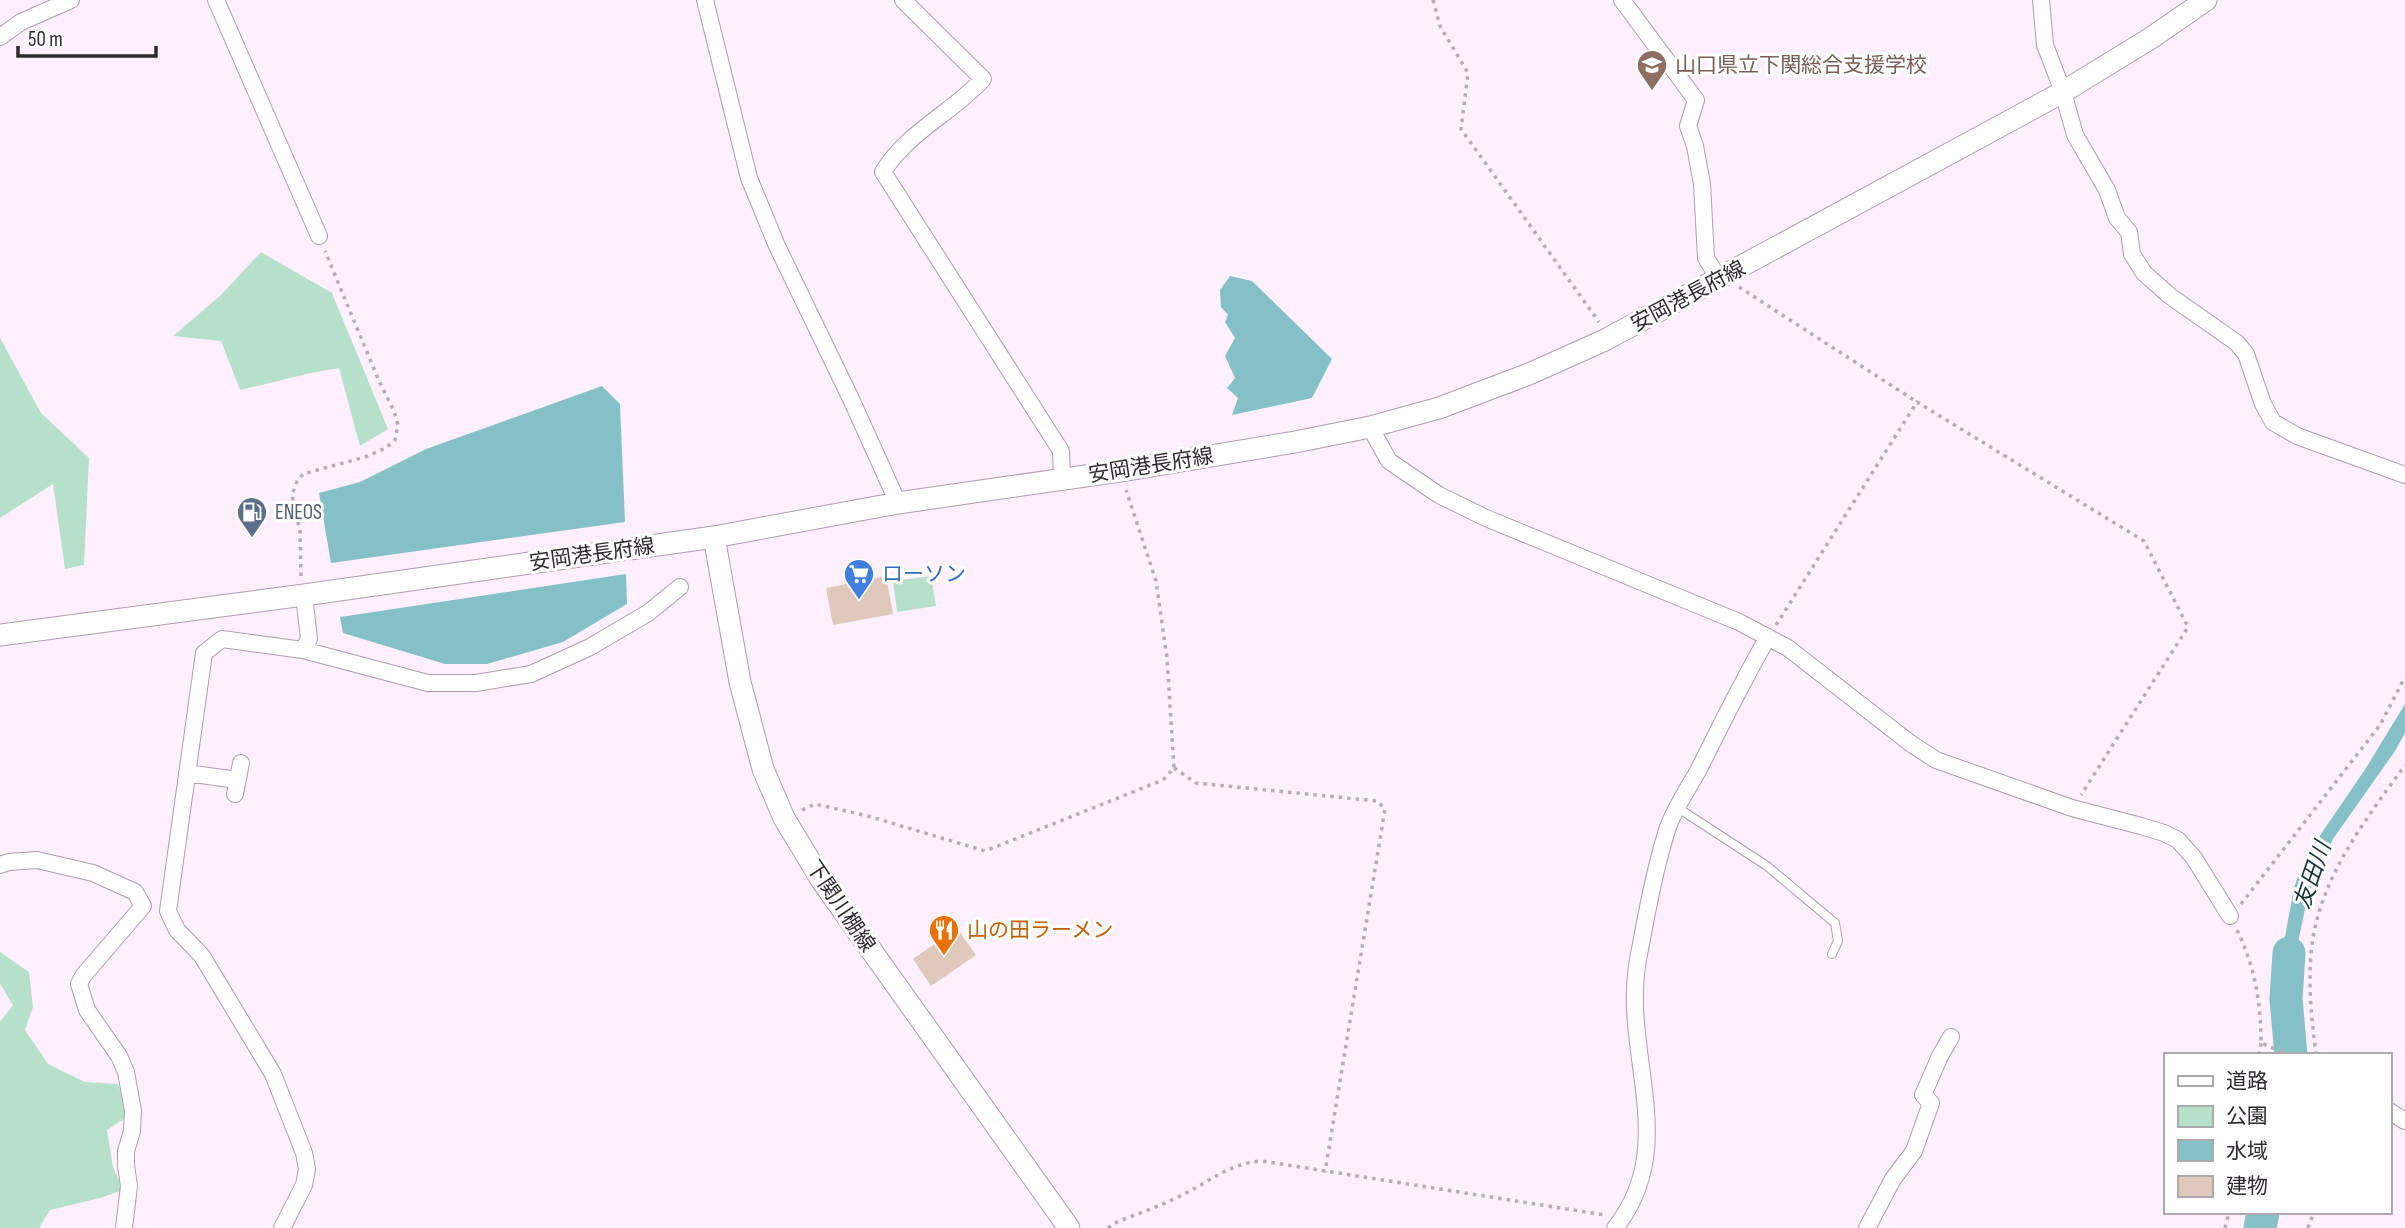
<svg xmlns="http://www.w3.org/2000/svg" width="2405" height="1228" font-family="'Sofia Sans Condensed','Noto Sans JP',sans-serif">
	<rect width="100%" height="100%" fill="#fdeffd"/>
	<path fill="#b7e0ca" d="M261 252 332 293 388 429 360 446 339 368 311 373 240 390 221 341 173 336 221 295Z
		M0 338 41 413 89 458 84 565 65 569 53 484 0 518Z
		M931 576 936 606 897 612 893 581Z
		M0 952 29 972 33 1007 25 1030 48 1064 85 1082 118 1084 128 1116 107 1130 113 1167 123 1190 100 1198 50 1210 39 1228H0V1022L13 1005 0 984Z"/>
	<path fill="#84c0c5" d="M1230 276 1252 281 1332 359 1312 398 1232 415 1238 398 1227 388 1235 378 1225 356 1235 338 1225 322 1228 315 1221 307 1220 290Z
		M602 386 620 404 625 522 331 563 319 493 360 482 426 449Z
		M626 574 627 604 563 642 487 664H445L343 633 340 617Z
		M2405 704V733L2395 751 2333 839 2308 895 2286 999 2284 942 2294 888 2304 859 2366 768Z"/>
	<g fill="none" stroke-linecap="round" stroke-linejoin="round">
		<path stroke="#84c0c5" stroke-width="33" d="M2289 953 2286 999 2291 1055
			M2260 1228 2263 1212"/>
	</g>
	<path fill="#dec9bc" d="M886 576 893 614 833 625 826 588Z
		M957 928 976 955 931 986 913 959Z"/>
	<g fill="none" stroke-linecap="round" stroke-linejoin="round">
		<g stroke="#ad9dae" stroke-width="10">
			<path id="service" d="M1678 808 1767 866 1835 923 1838 941 1832 954"/>
		</g>
		<g stroke="#ad9dae" stroke-width="18">
			<path id="minor" d="M216 0 319 236
				M705 0 749 178 777 246 851 399 898 503
				M903 0 983 79C953 112 905 134 883 172L1061 451 1062 478
				M1622 0 1696 100 1688 126 1695 146 1702 184 1706 258 1719 279
				M2041 0 2045 45 2063 92 2075 135 2107 190 2117 218 2129 232 2132 254 2144 273 2170 296 2237 343 2246 354 2263 404 2273 422 2297 436 2405 475
				M0 37 21 22 71 0
				M1370 427 1389 461 1439 495 1486 518 1739 622 1788 648 1910 743 1936 760 2072 808 2141 826 2164 833 2178 840 2194 858 2230 916
				M303 650 309 639 304 595
				M187 773 237 780
				M235 794 241 763
				M0 865 9 862 37 860 93 873 135 892 143 906
				M2389 1111 2405 1121
				M124 1228 129 1186 126 1165V1151L132 1131 133 1111 126 1072 119 1056 87 1010 79 984 83 976 143 906
				M282 1228 304 1185 307 1169 304 1153 273 1074 202 956 177 930 168 911 204 653 222 639 303 650 428 683H476L531 674 590 647 648 613 680 587
				M1615 1228C1681 1145 1621 1053 1638 960 1646 917 1654 872 1667 830 1674 809 1688 789 1699 769 1721 725 1743 680 1768 637
				M1867 1228 1893 1179 1914 1151 1931 1103 1923 1095 1940 1056 1951 1037"/>
		</g>
		<g stroke="#ad9dae" stroke-width="23">
			<path id="secondary" d="M714 537 740 682 763 769 784 818 822 881 1069 1228
				M0 635 304 595 714 537 898 503 1120 471 1295 442 1370 427 1439 408 1529 374 1605 340 2063 92 2151 38 2206 0"/>
		</g>
		<path stroke="#b6abb7" stroke-width="3.5" stroke-dasharray="3.5 5" stroke-linecap="butt" d="M1433 0 1440 26 1468 73 1461 129 1599 322
			M1739 287 1917 402
			M301 576 300 531 292 495 297 481 303 474 365 457 386 448 395 440 398 425 394 411 379 381 325 251
			M1776 625 1917 402 2144 541 2188 627 2081 795
			M1174 768 1196 783 1377 801 1385 809 1325 1172
			M802 810 815 804 868 816 985 851 1163 780 1174 768 1167 658 1156 581 1126 490
			M2241 904 2380 725 2405 677
			M2237 930C2255 967 2261 1003 2261 1043L2290 1055
			M2259 1055 2261 1043
			M2316 1055C2312 1021 2308 988 2311 954 2317 881 2364 822 2405 765
			M1108 1228 1117 1222C1137 1214 1158 1207 1178 1197 1207 1184 1228 1163 1262 1161L1605 1215
			M2225 1228 2229 1212
			M2308 1228 2314 1212"/>
		<use href="#service" stroke="#fff" stroke-width="8"/>
		<use href="#minor" stroke="#fff" stroke-width="16"/>
		<use href="#secondary" stroke="#fff" stroke-width="21"/>
	</g>
	<defs>
		<g id="school-pin" transform="scale(1.575)"><path d="M0 17L-7.5 6A9.5 9.5 0 1 1 7.5 6Z" fill="#8d6e63" stroke="#fff"/><path d="M0-5L7-2L0 1L-7-2ZM-4 1L0 2.5L4 1V4Q0 6-4 4Z" fill="#fff"/></g>
		<g id="fuel-pin" transform="scale(1.575)"><path d="M0 17L-7.5 6A9.5 9.5 0 1 1 7.5 6Z" fill="#5c6f8a" stroke="#fff"/><path d="M-5.5-6h7V0h2V4h1.3V-2.5L3-4.5l.8-.8L6-3V5H2.5V1h-1V6h-7ZM-4.2-4.7v3.2H.2V-4.7Z" fill="#fff"/></g>
		<g id="supermarket-pin" transform="scale(1.575)"><path d="M0 17L-7.5 6A9.5 9.5 0 1 1 7.5 6Z" fill="#3f7fe0" stroke="#fff"/><path d="M-6-5.5h2.5l.6 2H6L4.5 2H-2.5L-4.4-4H-6ZM-1.5 3.2a1.3 1.3 0 1 0 .1 0ZM3 3.2a1.3 1.3 0 1 0 .1 0Z" fill="#fff"/></g>
		<g id="restaurant-pin" transform="scale(1.575)"><path d="M0 17L-7.5 6A9.5 9.5 0 1 1 7.5 6Z" fill="#e8710a" stroke="#fff"/><path d="M-5-6h1v4h1v-4h1v4h1v-4h1v5L-1.5 .5V6h-2V.5L-5-1ZM5-6V6H3V1.5H1.5Q1.5-4 5-6Z" fill="#fff"/></g>
	</defs>
	<g fill-rule="evenodd">
		<use href="#school-pin" x="1652" y="65"/>
		<use href="#fuel-pin" x="252" y="512"/>
		<use href="#supermarket-pin" x="859" y="574"/>
		<use href="#restaurant-pin" x="944" y="930"/>
	</g>
	<g text-anchor="middle" stroke-width="6" stroke-linejoin="round" paint-order="stroke">
		<g font-size="21" fill="#785e54" stroke="#fff" text-anchor="start">
			<text x="1675" y="72">山口県立下関総合支援学校</text>
		</g>
		<g font-size="21" fill="#2e282f" stroke="#fff">
			<text transform="translate(1688 296) rotate(-28)" y="7">安岡港長府線</text>
			<text transform="translate(1151 465) rotate(-9)" y="7">安岡港長府線</text>
			<text transform="translate(592 554) rotate(-8)" y="7">安岡港長府線</text>
			<text transform="translate(841 906) rotate(56)" y="7">下関川棚線</text>
		</g>
		<g font-size="21" fill="#4e5e75" stroke="#fff" text-anchor="start">
			<text x="275" y="519">ENEOS</text>
		</g>
		<g font-size="21" fill="#366cbe" stroke="#fff" text-anchor="start">
			<text x="882" y="581">ローソン</text>
		</g>
		<g font-size="21" fill="#c56008" stroke="#fff" text-anchor="start">
			<text x="967" y="937">山の田ラーメン</text>
		</g>
		<g font-size="23" font-style="italic" fill="#143336" stroke="#fff">
			<text transform="translate(2312 875) rotate(-71)" y="8">友田川</text>
		</g>
	</g>
	<rect x="2164" y="1053" width="228" height="161" fill="#ffffff" stroke="#aba9ac" stroke-width="2"/>
	<rect x="2178" y="1076" width="35" height="10" fill="#ffffff" stroke="#aba9ac" stroke-width="2"/>
	<text x="2226" y="1088" font-size="21" fill="#2e282f">道路</text>
	<rect x="2178" y="1106" width="35" height="21" fill="#b7e0ca" stroke="#aba9ac" stroke-width="2"/>
	<text x="2226" y="1123" font-size="21" fill="#2e282f">公園</text>
	<rect x="2178" y="1140" width="35" height="21" fill="#84c0c5" stroke="#aba9ac" stroke-width="2"/>
	<text x="2226" y="1158" font-size="21" fill="#2e282f">水域</text>
	<rect x="2178" y="1176" width="35" height="21" fill="#dec9bc" stroke="#aba9ac" stroke-width="2"/>
	<text x="2226" y="1193" font-size="21" fill="#2e282f">建物</text>
	<path d="M18 46v10h138v-10" fill="none" stroke="#2e282f" stroke-width="3.5"/>
	<text x="28" y="46" font-size="21" fill="#2e282f" stroke="#ffffff" stroke-width="5" paint-order="stroke">50 m</text>
</svg>
